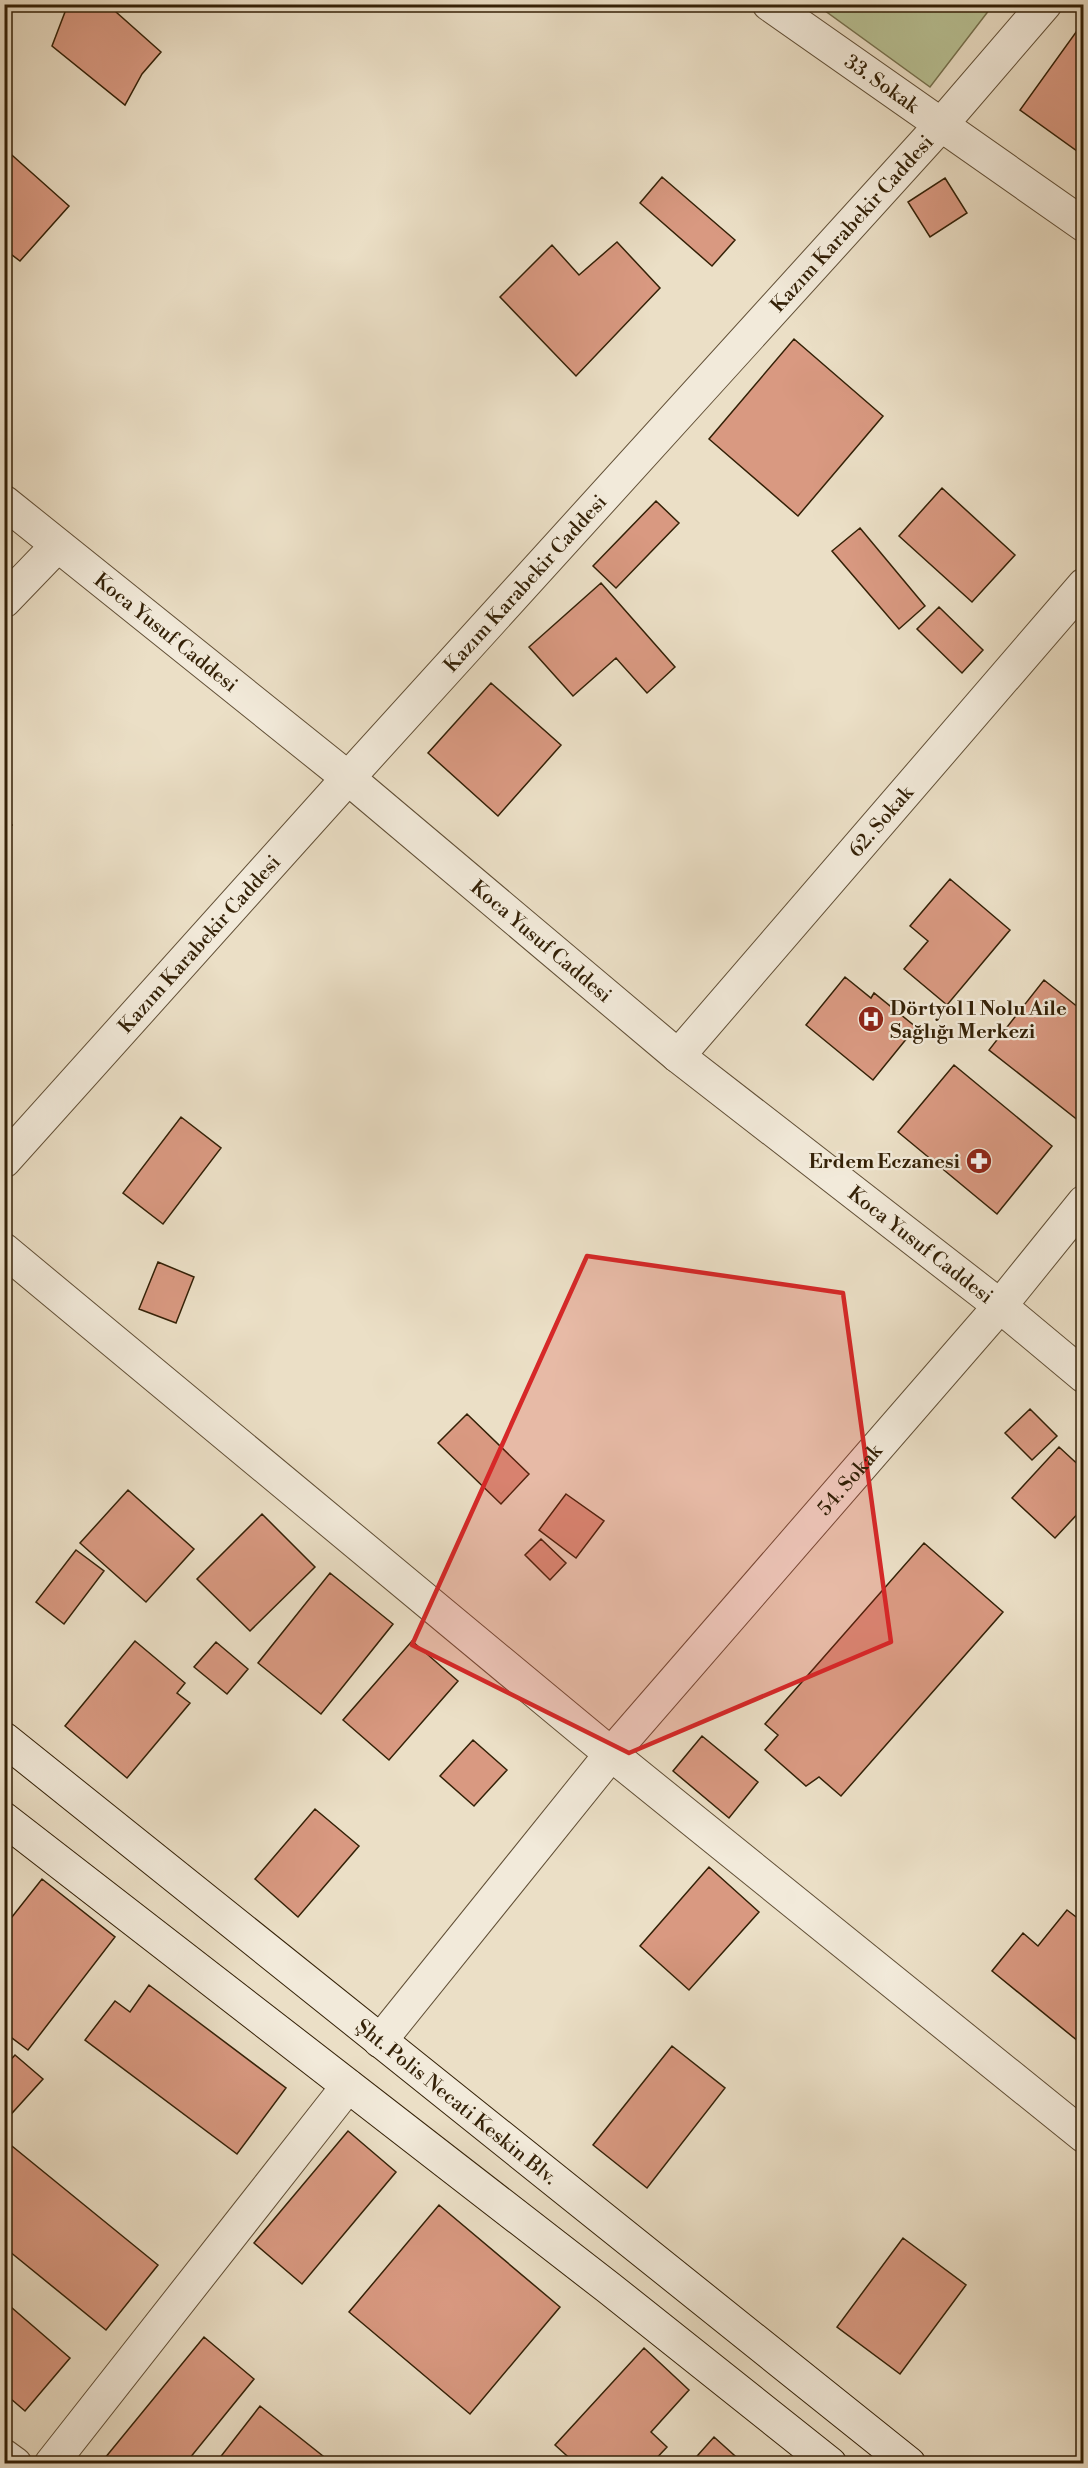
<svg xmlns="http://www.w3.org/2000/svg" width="1088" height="2468" font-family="'Libre Bodoni',serif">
	<rect width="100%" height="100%" fill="#ebdfc6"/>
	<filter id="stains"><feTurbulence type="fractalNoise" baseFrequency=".00333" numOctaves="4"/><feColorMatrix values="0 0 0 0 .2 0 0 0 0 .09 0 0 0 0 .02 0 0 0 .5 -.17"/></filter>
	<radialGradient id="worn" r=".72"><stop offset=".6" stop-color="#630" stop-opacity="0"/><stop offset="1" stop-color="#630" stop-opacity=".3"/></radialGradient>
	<path fill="#b8c194" stroke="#76714e" stroke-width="1.5" d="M817 5H993L930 87Z"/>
	<path fill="#d99981" stroke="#342107" stroke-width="1.5" d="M75 4H107L161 52 142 74 125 105 52 46 65 12Z
		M1084 21V156L1020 110Z
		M4 148 69 206 20 261 4 249Z
		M662 177 735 240 712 266 640 203Z
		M945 178 967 213 930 237 908 202Z
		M617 242 660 288 576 376 500 297 552 245 579 275Z
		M794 339 883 416 798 516 709 439Z
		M942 488 1015 555 972 602 899 536Z
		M656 501 679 523 616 588 593 566Z
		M860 528 925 606 899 629 832 551Z
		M601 583 675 667 647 693 616 658 573 696 529 647Z
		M939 607 983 650 962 673 917 629Z
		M491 683 561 745 498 816 428 753Z
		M4 818 12 825 4 833Z
		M950 879 1010 930 947 1005 904 969 928 941 910 926Z
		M845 977 871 998 874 993 916 1027 873 1080 806 1025Z
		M1044 980 1084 1012V1125L989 1050Z
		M954 1065 1052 1146 997 1214 898 1132Z
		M181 1117 221 1148 163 1224 123 1193Z
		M158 1262 194 1277 176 1323 139 1309Z
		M1030 1409 1057 1436 1032 1460 1005 1433Z
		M467 1414 529 1474 501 1504 438 1443Z
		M1059 1447 1084 1470V1507L1055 1538 1012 1498Z
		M128 1490 194 1549 146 1602 80 1543Z
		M566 1494 604 1521 576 1558 539 1530Z
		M262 1514 315 1567 250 1631 197 1579Z
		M541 1539 566 1563 550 1580 525 1555Z
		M924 1543 1003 1612 841 1796 819 1777 806 1786 765 1750 778 1735 765 1724Z
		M76 1550 104 1571 64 1624 36 1602Z
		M330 1573 393 1624 321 1714 258 1663Z
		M135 1641 185 1683 177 1693 190 1703 127 1778 65 1726Z
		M412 1641 458 1681 389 1760 343 1720Z
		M216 1642 248 1669 227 1694 194 1667Z
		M702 1736 758 1782 729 1818 673 1771Z
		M473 1740 507 1770 474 1806 440 1776Z
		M315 1809 359 1846 298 1917 255 1879Z
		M709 1867 759 1912 689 1990 640 1946Z
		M42 1879 115 1937 28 2050 4 2032V1927Z
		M1067 1910 1084 1923V2046L992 1971 1023 1933 1038 1946Z
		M149 1985 286 2088 237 2154 85 2040 115 2001 130 2012Z
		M672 2046 725 2088 647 2188 593 2145Z
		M15 2055 43 2079 4 2122V2067Z
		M348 2131 396 2172 302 2284 254 2243Z
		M7 2142 158 2265 106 2330 4 2247V2144Z
		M439 2205 560 2307 470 2414 349 2312Z
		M903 2238 966 2285 900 2374 837 2327Z
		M4 2301 70 2358 25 2411 4 2393Z
		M204 2337 254 2379 185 2464H100Z
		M644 2348 689 2390 651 2432 667 2447 651 2464H576L555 2445Z
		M260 2406 333 2464H215Z
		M714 2437 744 2464H690Z"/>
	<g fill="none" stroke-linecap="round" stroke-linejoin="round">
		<g stroke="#625037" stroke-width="35">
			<g id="street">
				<path id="s1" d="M769 4 1084 225"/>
				<path id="s2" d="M4 502 348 778 678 1056 1000 1306 1084 1376"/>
				<path d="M4 601 57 546"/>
				<path id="s3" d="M678 1056 1084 585"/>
				<path id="s4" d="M4 1161 348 778 940 126 1045 4"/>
				<path d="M4 1250 611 1754 1084 2136"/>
				<path id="s5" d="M380 2041 611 1754 1000 1306 1084 1202"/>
				<path d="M4 2456 15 2464"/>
				<path d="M51 2464 348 2086"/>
			</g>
		</g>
		<g stroke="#342107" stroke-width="35">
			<g id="secondary">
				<path id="s6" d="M4 1739 909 2464"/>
				<path d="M4 1819 609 2288 830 2464"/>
			</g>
		</g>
		<use href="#street" stroke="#f2eada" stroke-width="33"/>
		<use href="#secondary" stroke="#f2eada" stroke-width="33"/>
	</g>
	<path fill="#d62828" fill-opacity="0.2" stroke="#d62828" stroke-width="4.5" stroke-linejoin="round" d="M587 1256 843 1293 891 1642 629 1753 412 1645Z"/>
	<defs>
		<g id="hospital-disc" transform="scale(1.35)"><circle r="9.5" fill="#8f2418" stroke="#f2eada"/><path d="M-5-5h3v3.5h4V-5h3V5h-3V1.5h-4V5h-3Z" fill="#fff"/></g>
		<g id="pharmacy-disc" transform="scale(1.35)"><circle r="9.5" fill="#8f2418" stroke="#f2eada"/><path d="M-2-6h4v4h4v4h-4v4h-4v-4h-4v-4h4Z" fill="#fff"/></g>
	</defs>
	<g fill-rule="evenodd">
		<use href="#hospital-disc" x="871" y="1019"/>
		<use href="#pharmacy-disc" x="979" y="1161"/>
	</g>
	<g text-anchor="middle" stroke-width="4.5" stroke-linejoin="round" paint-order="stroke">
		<g font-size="20" fill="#342107" stroke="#f2eada">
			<text dy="7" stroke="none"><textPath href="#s1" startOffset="138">33. Sokak</textPath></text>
			<text dy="7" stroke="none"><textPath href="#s4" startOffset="1264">Kazım Karabekir Caddesi</textPath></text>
			<text dy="7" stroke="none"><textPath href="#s4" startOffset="778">Kazım Karabekir Caddesi</textPath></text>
			<text dy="7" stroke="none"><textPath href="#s2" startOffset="208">Koca Yusuf Caddesi</textPath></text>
			<text dy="7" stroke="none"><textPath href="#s3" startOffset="310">62. Sokak</textPath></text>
			<text dy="7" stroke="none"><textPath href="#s2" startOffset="694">Koca Yusuf Caddesi</textPath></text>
			<text dy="7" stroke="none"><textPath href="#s4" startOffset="292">Kazım Karabekir Caddesi</textPath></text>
			<text dy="7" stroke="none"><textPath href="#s2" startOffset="1180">Koca Yusuf Caddesi</textPath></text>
			<text dy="7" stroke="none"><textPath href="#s5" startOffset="732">54. Sokak</textPath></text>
			<text dy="7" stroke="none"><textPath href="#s6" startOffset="580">Şht. Polis Necati Keskin Blv.</textPath></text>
		</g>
		<g font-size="20" font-weight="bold" fill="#342107" stroke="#f2eada" text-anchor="start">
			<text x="890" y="1015">Dörtyol 1 Nolu Aile<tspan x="890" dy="23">Sağlığı Merkezi</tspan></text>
			<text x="960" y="1168" text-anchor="end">Erdem Eczanesi</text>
		</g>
	</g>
	<rect width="1088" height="2468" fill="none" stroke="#ebdfc6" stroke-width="24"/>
	<rect x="6" y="6" width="1076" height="2456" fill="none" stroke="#342107" stroke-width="3"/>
	<rect x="12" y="12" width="1064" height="2444" fill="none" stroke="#342107" stroke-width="1.5"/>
	<rect width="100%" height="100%" filter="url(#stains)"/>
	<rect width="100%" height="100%" fill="url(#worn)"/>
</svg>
